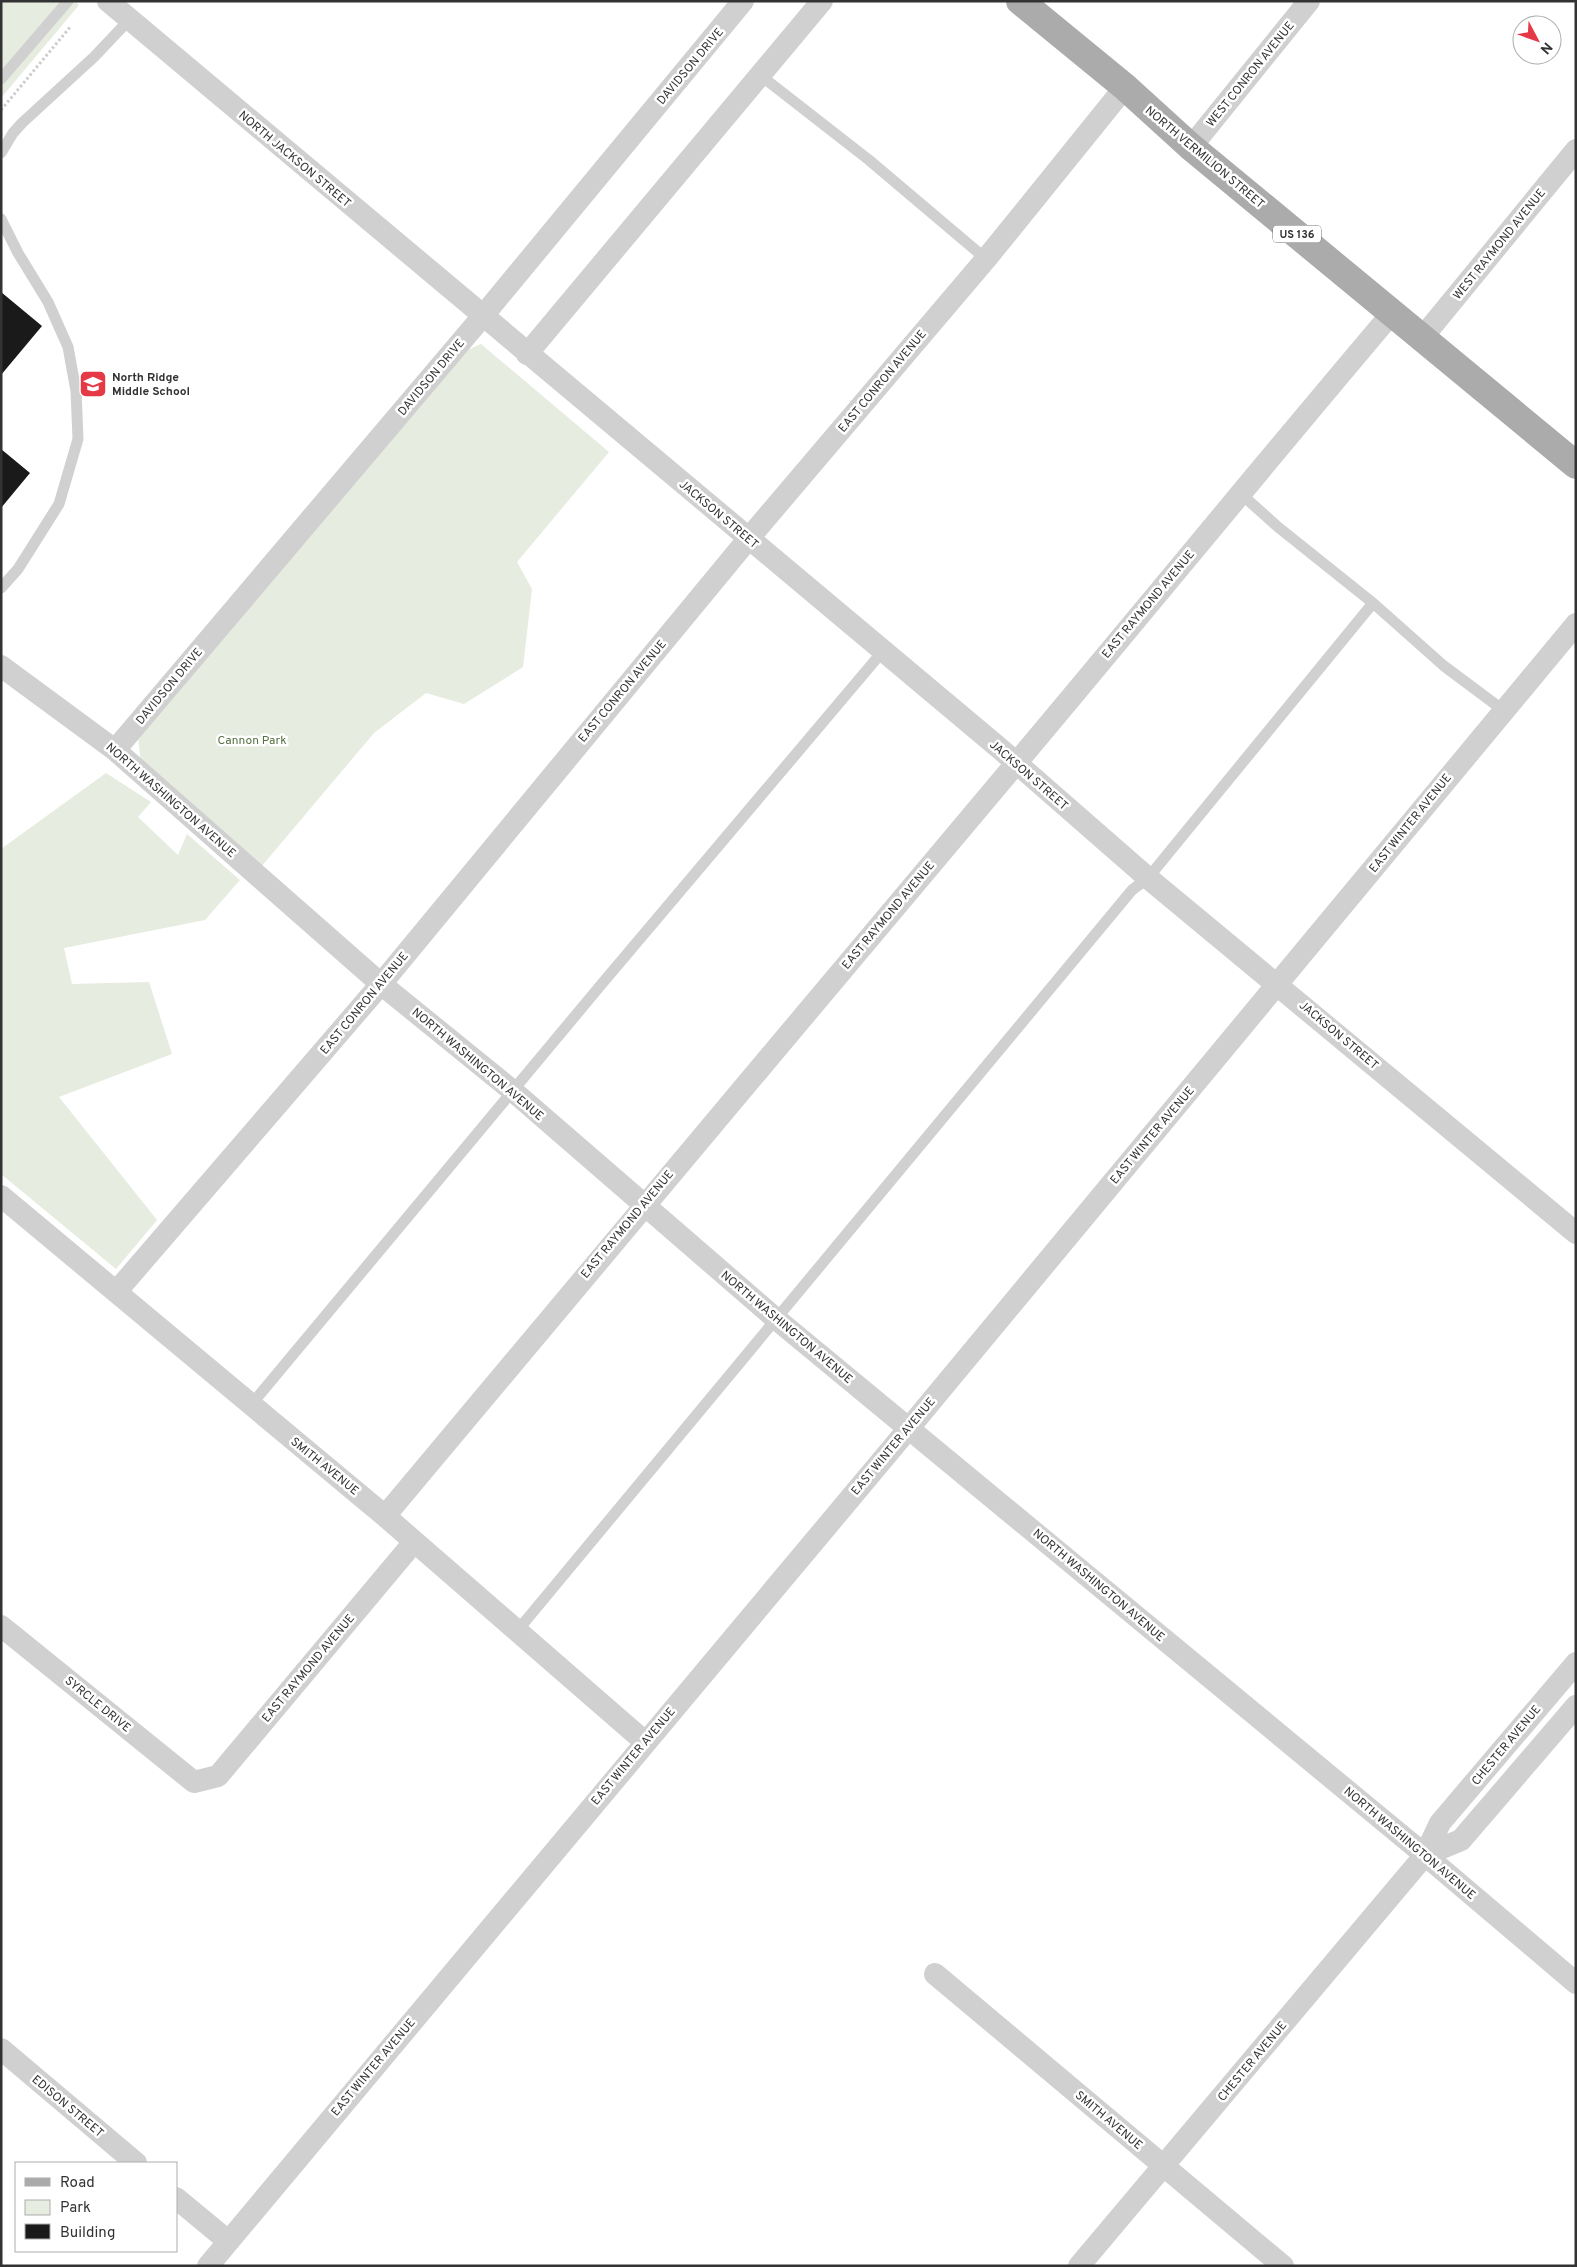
<svg xmlns="http://www.w3.org/2000/svg" width="1577" height="2267" font-family="Overpass,sans-serif">
	<rect width="100%" height="100%" fill="#fff"/>
	<path fill="#e6ecdf" d="M1 1H75L79 5 1 98Z
		M481 344 609 452 517 562 532 589 523 667 464 704 426 693 374 733 261 867 141 763 138 737 465 351Z
		M106 773 151 802 138 817 178 855 187 834 240 880 205 920 64 948 72 984 149 982 172 1054 59 1097 157 1220 116 1269 1 1174V849Z"/>
	<path fill="#1a1a1a" d="M1 292 42 326 1 375Z
		M1 449 30 473 1 508Z"/>
	<g fill="none" stroke-linecap="round" stroke-linejoin="round">
		<path stroke="#cdcdcd" stroke-width="3" stroke-dasharray="2.5 2.5" stroke-linecap="butt" d="M1 110 71 26"/>
		<path stroke="#d0d0d0" stroke-width="11" d="M760 75 869 160 986 259
			M1 79 68 1
			M1 153 13 133 22 123 94 57 129 20
			M1 219 18 253 48 302 68 347 76 391 78 439 59 504 18 569 1 588
			M1240 493 1278 527 1373 603 1444 666 1503 710
			M251 1405 600 986 883 651
			M518 1630 1132 890 1148 878 1373 603"/>
		<path stroke="#d0d0d0" stroke-width="22" d="M108 1 998 747 1148 878 1576 1233
			M1191 147 1309 1
			M1422 338 1576 150
			M527 354 822 1
			M1 666 115 750 381 984 514 1092 775 1318 1425 1855 1576 1983
			M115 750 482 317 743 1
			M1 1196 385 1516 645 1742
			M116 1292 381 984 749 538 986 259 1125 87
			M385 1516C593 1265 804 1017 1013 767 1140 616 1264 464 1392 313
			M1 1626 194 1782 218 1776 414 1542
			M1425 1855 1461 1840 1576 1706
			M935 1974 1283 2266
			M1 2049 136 2163
			M176 2198 228 2241
			M208 2266 909 1428 1576 624
			M1079 2266 1425 1855 1440 1823 1576 1663"/>
		<path stroke="#ababab" stroke-width="28" d="M1020 1 1125 87 1191 147 1576 465"/>
	</g>
	<defs>
		<g id="school-square" transform="scale(1.4375)"><rect x="-9" y="-9" width="18" height="18" rx="4" fill="#e63946" stroke="#fff"/><path d="M0-5L7-2L0 1L-7-2ZM-4 1L0 2.5L4 1V4Q0 6-4 4Z" fill="#fff"/></g>
	</defs>
	<g fill-rule="evenodd">
		<use href="#school-square" x="93" y="384"/>
	</g>
	<g text-anchor="middle" stroke-width="5" stroke-linejoin="round" paint-order="stroke">
		<rect fill="#fff" stroke="#707070" stroke-width="1" x="1273" y="225.5" width="48" height="17" rx="4"/>
		<g font-size="11" font-weight="bold" fill="#333">
			<text x="1297" y="238">US 136</text>
		</g>
		<g font-size="12" fill="#333" stroke="#fff">
			<text transform="translate(690 66) rotate(-50)" y="4">DAVIDSON DRIVE</text>
			<text transform="translate(1250 74) rotate(-51)" y="4">WEST CONRON AVENUE</text>
			<text transform="translate(1205 157) rotate(40)" y="4">NORTH VERMILION STREET</text>
			<text transform="translate(295 159) rotate(40)" y="4">NORTH JACKSON STREET</text>
			<text transform="translate(1499 244) rotate(-51)" y="4">WEST RAYMOND AVENUE</text>
			<text transform="translate(431 377) rotate(-50)" y="4">DAVIDSON DRIVE</text>
			<text transform="translate(882 381) rotate(-50)" y="4">EAST CONRON AVENUE</text>
			<text transform="translate(719 514) rotate(40)" y="4">JACKSON STREET</text>
			<text transform="translate(1148 604) rotate(-50)" y="4">EAST RAYMOND AVENUE</text>
			<text transform="translate(169 686) rotate(-50)" y="4">DAVIDSON DRIVE</text>
			<text transform="translate(622 691) rotate(-50)" y="4">EAST CONRON AVENUE</text>
			<text transform="translate(1029 775) rotate(41)" y="4">JACKSON STREET</text>
			<text transform="translate(171 800) rotate(41)" y="4">NORTH WASHINGTON AVENUE</text>
			<text transform="translate(1410 823) rotate(-51)" y="4">EAST WINTER AVENUE</text>
			<text transform="translate(888 915) rotate(-50)" y="4">EAST RAYMOND AVENUE</text>
			<text transform="translate(364 1003) rotate(-50)" y="4">EAST CONRON AVENUE</text>
			<text transform="translate(1339 1035) rotate(40)" y="4">JACKSON STREET</text>
			<text transform="translate(478 1064) rotate(40)" y="4">NORTH WASHINGTON AVENUE</text>
			<text transform="translate(1152 1135) rotate(-50)" y="4">EAST WINTER AVENUE</text>
			<text transform="translate(627 1224) rotate(-50)" y="4">EAST RAYMOND AVENUE</text>
			<text transform="translate(787 1327) rotate(40)" y="4">NORTH WASHINGTON AVENUE</text>
			<text transform="translate(893 1446) rotate(-50)" y="4">EAST WINTER AVENUE</text>
			<text transform="translate(325 1466) rotate(39)" y="4">SMITH AVENUE</text>
			<text transform="translate(1099 1585) rotate(40)" y="4">NORTH WASHINGTON AVENUE</text>
			<text transform="translate(308 1668) rotate(-50)" y="4">EAST RAYMOND AVENUE</text>
			<text transform="translate(98 1704) rotate(39)" y="4">SYRCLE DRIVE</text>
			<text transform="translate(1506 1745) rotate(-50)" y="4">CHESTER AVENUE</text>
			<text transform="translate(633 1756) rotate(-50)" y="4">EAST WINTER AVENUE</text>
			<text transform="translate(1410 1843) rotate(40)" y="4">NORTH WASHINGTON AVENUE</text>
			<text transform="translate(1252 2061) rotate(-50)" y="4">CHESTER AVENUE</text>
			<text transform="translate(373 2067) rotate(-50)" y="4">EAST WINTER AVENUE</text>
			<text transform="translate(68 2106) rotate(40)" y="4">EDISON STREET</text>
			<text transform="translate(1109 2120) rotate(40)" y="4">SMITH AVENUE</text>
		</g>
		<g font-size="12" font-weight="bold" fill="#333" stroke="#fff" text-anchor="start">
			<text x="112" y="381">North Ridge<tspan x="112" dy="14">Middle School</tspan></text>
		</g>
		<g font-size="12" fill="#56703f" stroke="#fff">
			<text x="252" y="744">Cannon Park</text>
		</g>
	</g>
	<rect width="1577" height="2267" fill="none" stroke="#333333" stroke-width="5"/>
	<rect x="15" y="2162" width="162" height="90" fill="#ffffff" stroke="#adadad"/>
	<rect x="25" y="2178" width="25" height="8" fill="#ababab" stroke="#adadad"/>
	<text x="60" y="2187" font-size="15" fill="#333333">Road</text>
	<rect x="25" y="2200" width="25" height="15" fill="#e6ecdf" stroke="#adadad"/>
	<text x="60" y="2212" font-size="15" fill="#333333">Park</text>
	<rect x="25" y="2224" width="25" height="15" fill="#1a1a1a" stroke="#adadad"/>
	<text x="60" y="2237" font-size="15" fill="#333333">Building</text>
	<g transform="translate(1537 40) rotate(131)"><circle r="24" fill="#ffffff" stroke="#adadad"/>
	<path d="M0-4L9 19L0 12L-9 19Z" fill="#e63946"/>
	<text y="-8" font-size="14" font-weight="bold" text-anchor="middle" fill="#333333">N</text>
	</g>
</svg>
